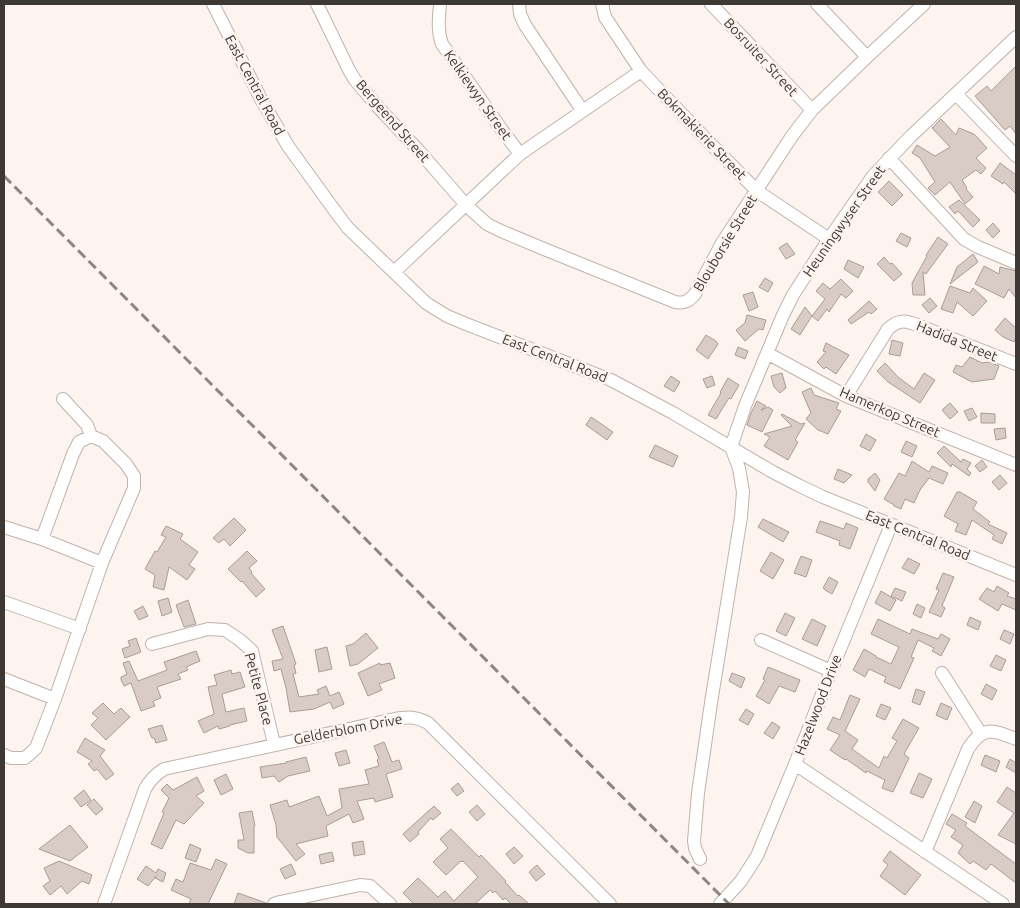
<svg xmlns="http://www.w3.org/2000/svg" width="1020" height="908" font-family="Ubuntu,sans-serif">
	<rect width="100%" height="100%" fill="#fdf4f0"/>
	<path fill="#d9cbc5" stroke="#aa9d97" d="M1016 66V134L1010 126 1005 130 975 96 987 86 991 91Z
		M941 119 956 135 959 128 974 134 987 148 976 158 986 168 981 174 976 170 962 180 967 188 966 189 973 197 965 204 950 182 935 195 928 188 935 182 920 158 912 153 917 145 935 156 950 147 932 128Z
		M1000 163 1016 175V194L1004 182 1003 184 991 176Z
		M889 181 903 195 892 206 878 192Z
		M959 200 980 220 973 227 958 211 955 214 949 207Z
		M993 223 1000 231 993 238 986 230Z
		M901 233 911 238 907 247 896 241Z
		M938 237 948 244 926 274 923 272 925 295H913L912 283 927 256 926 255Z
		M787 243 795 254 786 259 779 248Z
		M973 254 978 262 950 284 957 267Z
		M884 257 890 264 892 263 902 274 894 281 877 264Z
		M848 260 864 267 858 278 844 269Z
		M984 266 999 274 1000 267 1016 271V298L1009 289 1004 298 975 284Z
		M765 278 773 283 768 292 759 287Z
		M841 279 853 291 846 298 841 294 829 312 827 309 818 321 812 316 800 335 791 329 805 307 812 316 825 299 816 291 823 283 830 289Z
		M950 286 970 293 973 288 987 301 973 316 957 302 953 313 941 309Z
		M753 292 758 307 749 311 743 295Z
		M930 298 937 306 929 313 922 305Z
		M869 301 877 309 871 314 869 312 851 324 848 320Z
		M747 315 766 320 763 330 759 329 745 341 736 330 745 323Z
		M1005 318 1016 328V337L1014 342 1003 337 995 330Z
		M706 335 716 341 718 344 708 359 696 350Z
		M892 340 903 343 900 356 889 354Z
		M826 343 849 355 836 374 826 367 824 369 817 362 826 352 823 351Z
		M738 347 748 351 745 359 735 355Z
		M970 357 982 363 988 362 999 366 994 379 972 382 953 372 956 365 962 367Z
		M885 363 898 377 914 389 924 373 935 380 920 403 888 382 877 371Z
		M782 373 786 388 780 393 774 387 771 376Z
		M671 376 680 382 674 392 664 386Z
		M712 376 715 385 707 388 703 379Z
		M728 378 739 385 731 399 729 398 716 419 708 415 721 393 720 392Z
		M811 388 814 395 839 403 836 409 841 411 828 434 818 430 806 419 811 413 802 392Z
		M757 401 766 406 761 410 768 407 773 410 762 432 747 425 751 413Z
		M950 403 958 412 950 419 942 410Z
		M972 408 977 417 969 421 964 411Z
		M981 413 995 414V423H981Z
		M782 414 801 424 805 423 795 440 798 442 788 460 764 446 770 437 764 434 792 426 781 415Z
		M591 417 613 432 607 440 586 425Z
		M1005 428 1006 438 996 440 994 429Z
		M866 434 876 440 870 451 860 446Z
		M906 441 917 446 912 457 901 452Z
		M655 445 678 456 673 467 649 457Z
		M944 446 961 462 963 459 971 463 967 469 971 473 969 476 952 464 951 467 937 453Z
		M982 460 987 467 980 472 975 466Z
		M912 461 929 472 932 466 948 473 943 484 929 478 920 490 914 503 905 499 901 509 894 506V505L884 499 899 473 905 476Z
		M838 469 852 475 844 483 834 479Z
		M875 473 880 480 875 491 868 482V479Z
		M1000 475 1007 483 999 490 992 482Z
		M957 492H960L977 502 973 509 990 522 988 524 1007 533 1002 544 992 539 994 535 972 520 966 535 955 531 958 524 944 516Z
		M234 518 246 530 230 546 224 539 219 543 213 538Z
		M763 519 789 532 783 542 758 527Z
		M820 521 844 529 846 523 858 528 850 549 839 545 840 541 816 532Z
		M166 526 183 534 180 539 198 552 189 565 195 569 187 580 169 567 164 590 153 587 155 575 145 569 155 551 157 552 166 537 161 535Z
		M247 551 257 561 249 568 252 572 251 573 265 589 256 597 242 581 241 582 228 569Z
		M771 552 784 560 773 579 760 571Z
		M801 556 812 560 806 577 794 573Z
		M908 558 920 564 914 574 902 568Z
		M943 573 954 577 942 606 945 608 941 617 929 612 939 590 936 589Z
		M829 577 838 582 832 594 825 590V589L823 588Z
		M997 586 1009 593 1007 596 1016 599V610L1002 604 998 611 979 599 987 588 994 592Z
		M895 588 906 592 902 601 891 596Z
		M881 591 896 600 890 611 875 603Z
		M168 598 172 612 162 616 158 601Z
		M188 600 196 624 184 627 176 605Z
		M917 604 925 608 921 618 913 614Z
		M143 606 148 616 139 620 134 611Z
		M785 613 795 618 786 636 776 631Z
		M970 617 981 622 978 630 967 625Z
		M812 619 826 626 817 646 802 639Z
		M878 619 910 634 912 629 938 639 941 634 950 639 941 656 932 651 934 648 918 640 911 657 914 658 900 689 884 682 886 677 869 669 865 677 853 670 864 649 876 656V657L891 664 899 647 871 634Z
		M283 626 296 664 294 665 296 673 293 674 299 697 319 694 317 690 326 686 330 696 339 692 344 704 333 709 330 702 314 709 290 712 286 688 281 669 274 671 272 661 283 659 272 630Z
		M1004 630 1014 634 1010 644 1000 639Z
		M366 633 378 648 358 664 350 666 346 646 353 644Z
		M136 638 141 652 125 658 122 649 130 646 128 641Z
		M327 647 332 669 319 672 315 650Z
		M196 651 200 661 186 667 188 670 178 674 181 679 157 687 161 698 153 701 155 706 141 711 131 683 124 686 121 680V677L127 674 123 663 129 661 138 681 167 670 164 662Z
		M996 655 1006 660 1001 671 990 666Z
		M380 663V665L390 663 395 678 379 684 382 690 368 696 358 673Z
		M768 667 800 680 795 692 779 686 769 704 756 696 765 680 763 679Z
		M231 670 232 674 240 672 245 687 222 694 226 712 244 708 247 721 230 725V726L219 729 218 726 204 733 198 721 214 714 208 687 217 685 214 675Z
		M732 673 745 678 741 688 729 681Z
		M986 684 997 690 992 700 981 694Z
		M916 689 925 692 920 705 912 702Z
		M850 695 860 699 845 731 858 740 852 749 879 768 884 756 887 758 897 741 892 738 903 719 919 728 904 754 909 758 893 792 882 788 885 780 867 771 866 773 846 759 845 760 830 750 840 735 827 729 833 717 840 720Z
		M103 703 114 714 121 708 130 717 106 740 91 725 98 718 92 713Z
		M941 703 952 708 947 720 936 715Z
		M881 704 891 708 885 720 876 716Z
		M746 709 754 714 748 725 739 720Z
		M772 722 780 727 773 739 764 733Z
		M162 725 167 740 156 743 154 738H152L148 729Z
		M85 738 105 750 100 756 114 774 106 780 97 769 94 771 88 764 92 761 77 752Z
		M384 742 392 762 399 760 402 769 386 774 393 797 375 802 374 798 357 801 364 819 353 823 349 814 326 826 328 836 296 844 305 854 296 861 277 837 276 825 270 805 287 800 289 807 319 796 327 816 342 808 339 789 369 784 365 770 379 766 377 760 379 759 374 746Z
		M346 750 350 763 339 766 335 753Z
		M985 755 1000 761 996 772 981 765Z
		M306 757 310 771 288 776 279 782 274 776 262 778 260 767 286 763V762Z
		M1010 759 1016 763V773L1006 767Z
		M919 773 932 779 923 798 910 793Z
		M226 774 233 789 221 795 214 780Z
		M197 777 204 791 196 796 204 803 184 824 176 820 162 849 151 844 164 813 162 812 169 798 161 790 167 784 173 790Z
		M458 783 464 791 457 796 451 789Z
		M1007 787 1016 793V844L998 835 1014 813 997 802Z
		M84 790 91 800 81 807 74 798Z
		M94 799 103 809 96 815 87 805Z
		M974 801 982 806 975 823 965 817Z
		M477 805 485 814 477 821 469 812Z
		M434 806 441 813 433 820 431 818 418 832 419 834 410 842 403 834Z
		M252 811 255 826H254V853H248L238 848V840H244L239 813Z
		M952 814 967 823 965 826 1016 864V883L991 864 986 870 973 861 970 864 958 853 963 845 951 837 956 830 946 824Z
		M70 825 88 847 70 861 39 849Z
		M451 829 479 857 481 855 506 881 505 882 518 896 519 895 529 904H509L510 903 505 898 503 900 495 891 493 893 490 890 475 904H414L403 893 418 878 438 897 445 891 454 901 478 877 463 861 462 862 461 861 446 875 433 862 448 848 440 839Z
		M363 841 365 854 354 856 352 843Z
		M190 844 201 849 196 862 185 858Z
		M514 847 523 856 514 864 506 854Z
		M890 851 921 875 905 895 880 876 888 865 883 861Z
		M332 852 334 861 321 864 319 855Z
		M216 859 227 864 208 904H189L191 899 171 890 176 879 183 882 190 863 211 870Z
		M59 861 92 875 89 884 82 881 67 894 61 886 50 895 43 886 50 881 44 868Z
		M291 864 296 874 285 879 280 869Z
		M537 865 545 874 536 881 529 872Z
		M146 866 156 873 158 869 166 873 163 882 155 878 156 876 148 886 137 879Z
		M238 893 266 903V904H234Z"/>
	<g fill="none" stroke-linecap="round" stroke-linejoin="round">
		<g stroke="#c0b2ac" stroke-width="14">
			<path id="minor" d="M213 4 261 99 288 146 335 211 348 228 426 303 447 316 466 324 611 380 673 413 771 471 798 485 823 497 1016 575
				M317 4 349 70 355 80 377 106 419 151 466 205 487 224 501 231 544 249 675 302C684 304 689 301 695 294L722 243 792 136 812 110 867 57 924 4
				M440 4C439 17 437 31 442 44L502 130 520 154
				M519 4 520 14 525 25 582 110
				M602 4 605 17 641 71 703 136 757 191 829 239
				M711 4 812 110
				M817 4 867 57
				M956 94 1016 156
				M889 158 964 239 978 247 1016 263
				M394 272 520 154 641 71
				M767 353 846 396 1016 465
				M846 396 888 329C900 318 907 321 920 326L1016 364
				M63 399 87 425 91 436
				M4 527 42 539 102 563
				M4 602 80 629
				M761 640 831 671
				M152 644 208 629 225 630 240 640 252 651 274 744
				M942 673 981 734
				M4 679 55 699
				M4 755 11 758H25L36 748 55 699 102 563 134 488V476L126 464 103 441 91 436 79 442 73 454 42 539
				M795 764 1003 904
				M925 852 968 749C983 725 993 730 1016 739
				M700 859 695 848 694 841 698 793 711 703 741 517 743 492 739 468 731 447 745 406 783 315 793 295 829 239 873 176 911 136 1016 37
				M104 904 145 789C150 780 156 774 164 769L395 719C407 717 416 716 428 723L610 904
				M274 904 280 902 360 885 370 886 390 904
				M720 904 741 881 757 856 795 764 831 671 891 525"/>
		</g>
		<use href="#minor" stroke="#fff" stroke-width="12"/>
		<path stroke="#8d8682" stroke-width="3" stroke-dasharray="10 5" stroke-linecap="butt" d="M4 176 729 904"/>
	</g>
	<g text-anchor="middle" stroke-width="5" stroke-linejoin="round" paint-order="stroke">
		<g font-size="14" fill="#3e3835" stroke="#fdf4f0">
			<text transform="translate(761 57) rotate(47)" y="5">Bosruiter Street</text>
			<text transform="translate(255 85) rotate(62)" y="5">East Central Road</text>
			<text transform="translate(478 95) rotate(55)" y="5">Kelkiewyn Street</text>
			<text transform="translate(393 121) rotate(49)" y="5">Bergeend Street</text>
			<text transform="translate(702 134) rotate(46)" y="5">Bokmakierie Street</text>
			<text transform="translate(844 221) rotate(-55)" y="5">Heuningwyser Street</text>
			<text transform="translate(725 243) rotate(-59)" y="5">Blouborsie Street</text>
			<text transform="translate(957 341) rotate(22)" y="5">Hadida Street</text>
			<text transform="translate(555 358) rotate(21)" y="5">East Central Road</text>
			<text transform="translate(890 412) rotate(23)" y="5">Hamerkop Street</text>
			<text transform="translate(918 535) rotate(22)" y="5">East Central Road</text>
			<text transform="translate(259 689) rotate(75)" y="5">Petite Place</text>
			<text transform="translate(818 705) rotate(-69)" y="5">Hazelwood Drive</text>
			<text transform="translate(348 729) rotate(-11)" y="5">Gelderblom Drive</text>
		</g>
	</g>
	<rect width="1020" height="908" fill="none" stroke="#3e3835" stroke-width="10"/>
</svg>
